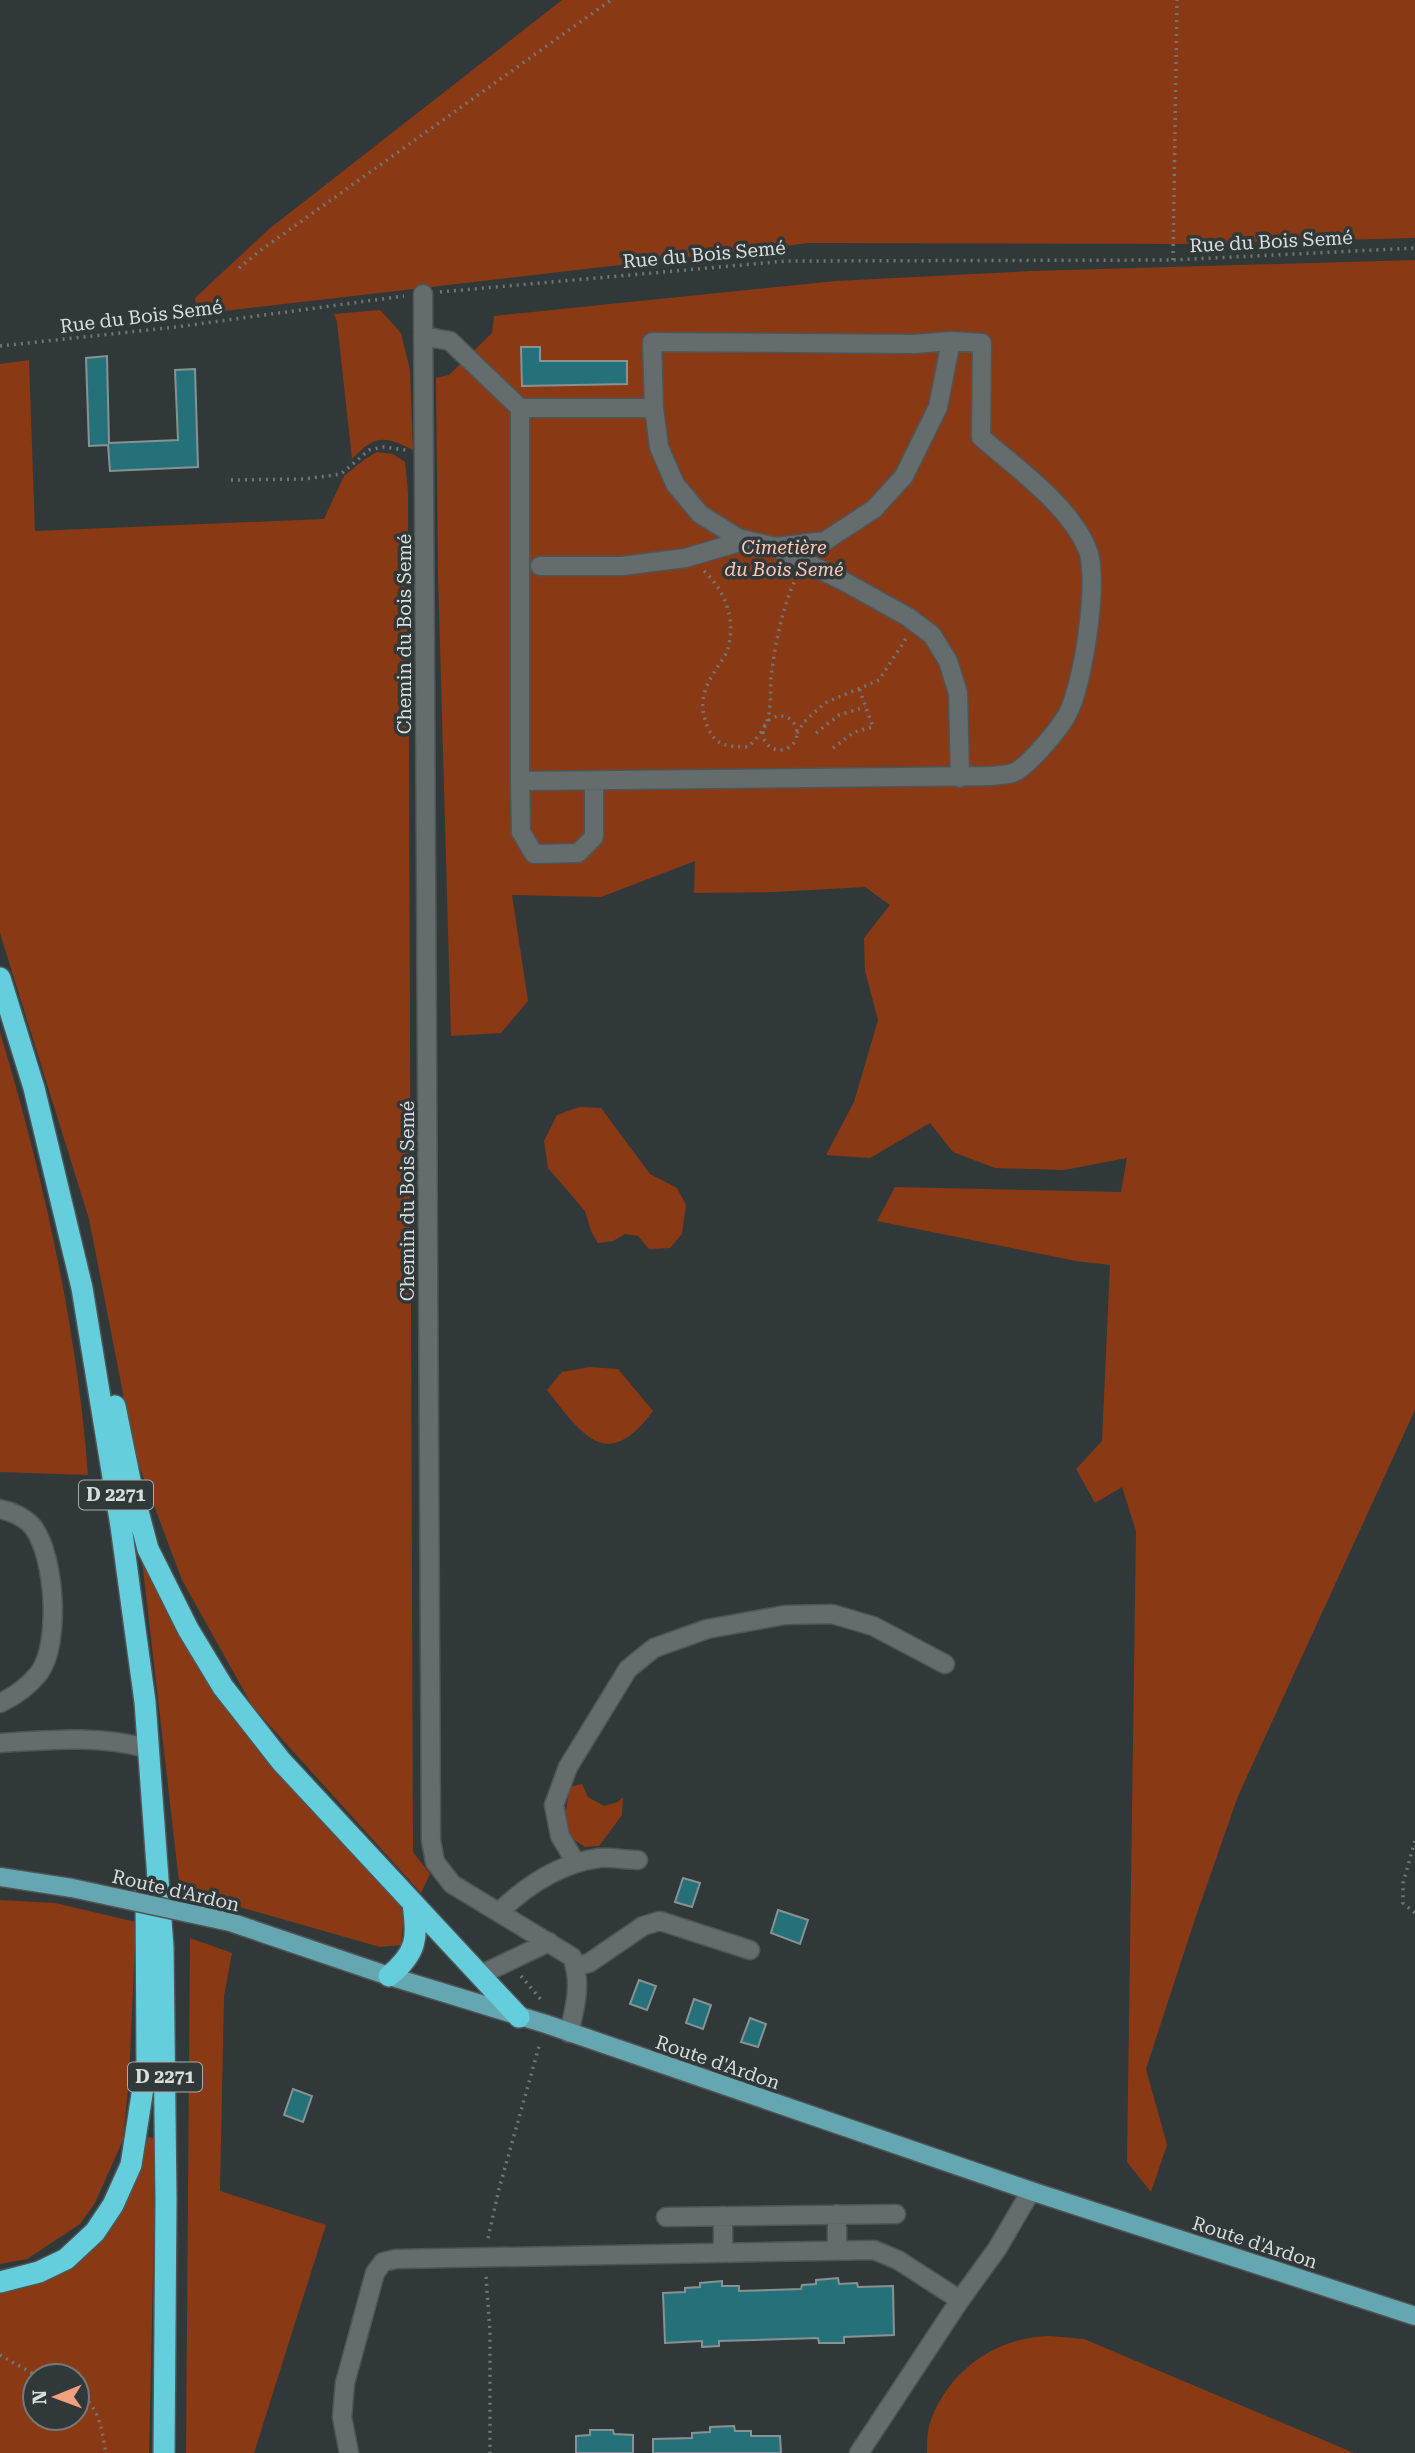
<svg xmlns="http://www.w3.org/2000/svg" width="1415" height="2453" font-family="'Roboto Serif',serif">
	<rect width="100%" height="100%" fill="#313839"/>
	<path fill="#893a14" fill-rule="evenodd" d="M562 0H1415V238L1179 244 809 243 197 314 195 298 269 229Z
		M1415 260V1410L1238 1796 1195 1919 1146 2069 1167 2145 1151 2192 1127 2162 1136 1531 1122 1487 1095 1503 1076 1469 1102 1441 1110 1265 1076 1261 877 1221 895 1187 1121 1192 1127 1158 1064 1170 995 1168 953 1152 930 1123 870 1158 826 1155 854 1102 878 1020 865 971 864 938 890 905 865 887 774 892 694 893 695 861 601 897 512 895 528 1001 501 1033 451 1036 438 574 436 378 449 375 492 333 494 316 836 281 1032 271Z
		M380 310 401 333 410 370 413 450C385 435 374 435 352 459L337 322 334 314Z
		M29 360 35 531 324 519 344 476 365 459 377 452 393 454 405 462 408 492 413 1852 430 1874 421 1893 253 1707 182 1580 135 1455 89 1219 0 933V364Z
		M0 1032C43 1176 77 1326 88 1475L0 1472Z
		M579 1107 601 1108 650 1174 677 1188 686 1205 682 1234 670 1248 649 1249 638 1236 625 1234 613 1241 598 1243 591 1231 585 1211 548 1168 544 1141 557 1115Z
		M590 1367 618 1369 653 1411C607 1473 583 1436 547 1390L562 1372Z
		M142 1560 191 1649 390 1891 404 1913 401 1945 380 1947 180 1890Z
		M582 1784 588 1797 604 1806 618 1802 623 1797 622 1815 599 1846 585 1847 567 1835 564 1822 570 1787Z
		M0 1900 55 1903 136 1922 129 2079 123 2140 95 2203 80 2224 27 2259 0 2264Z
		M190 1938 232 1953 224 1996 220 2191 326 2225 254 2453H186Z
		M148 2137 156 2139 149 2453H0V2290L32 2284 139 2169ZM35 2376H77V2418H35Z
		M1050 2336 1084 2339 1354 2453H927C927 2444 927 2434 929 2426 946 2372 995 2337 1050 2336Z"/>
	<path fill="#25717a" stroke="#899293" stroke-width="2" d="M521 347H540V361H627V384L522 386Z
		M107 356 109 443 178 440 175 370 195 369 198 467 110 471 108 445 89 446 86 358Z
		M683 1878 700 1883 692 1907 675 1902Z
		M778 1910 808 1920 800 1944 771 1933Z
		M639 1980 656 1986 647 2010 630 2004Z
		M694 1999 711 2005 703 2029 686 2023Z
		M750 2018 766 2024 758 2047 741 2042Z
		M293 2089 312 2096 303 2122 284 2115Z
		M838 2278 839 2284 857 2283 858 2287 893 2286 894 2335 844 2337V2343H819L818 2338 719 2341V2346L702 2347V2341L665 2343 663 2293 685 2292V2288L700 2287V2283L722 2281V2286H739V2291L801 2289 802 2285 816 2284V2280Z
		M734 2426 735 2431H751V2436H780L781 2453H653V2439L692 2438V2433L710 2432V2427Z
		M590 2430H613L614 2434 633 2435V2453H576V2436L590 2435Z"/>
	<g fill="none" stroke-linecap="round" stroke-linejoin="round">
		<g stroke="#4f5556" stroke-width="21">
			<path id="minor" d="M423 294 431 1840 435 1862 452 1884 572 1957C582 1983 575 2008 569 2033
				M423 336 450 341 520 408
				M951 341 982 343 981 437C1016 468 1068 504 1087 548 1100 577 1083 687 1067 715 1059 729 1028 767 1013 773 1006 775 998 775 992 776L520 781V408H654L652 342 914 344Z
				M654 408 659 447 675 484 700 514 738 538 775 547 825 541 874 509 904 476 938 407 951 341
				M775 547 847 583 908 617 932 635 948 661 958 693 960 778
				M540 566H622L685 558 747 540
				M520 781 521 832 534 854 578 853 594 837V782
				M0 1509C11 1511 26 1518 33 1527 55 1556 61 1644 39 1673 28 1687 15 1696 0 1703
				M0 1743C48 1740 99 1735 145 1748
				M576 1863 560 1836 554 1805 568 1767 628 1669 654 1648 707 1629 785 1615 832 1614 873 1626 945 1664
				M499 1912C526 1886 561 1863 599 1858 612 1857 625 1860 638 1860
				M576 1966 589 1963 643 1926 660 1921 750 1950
				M480 1975 549 1942
				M837 2214V2250
				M723 2216V2253
				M666 2217 896 2214
				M349 2453 342 2417 345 2383 375 2273 383 2262 396 2259 874 2250 898 2260 960 2300
				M859 2453 960 2300 997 2249 1031 2191"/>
		</g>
		<g stroke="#4f5556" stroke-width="21">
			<path id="major" d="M0 1877 72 1888
				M230 1922 389 1976 546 2024 1031 2191 1415 2316"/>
		</g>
		<g stroke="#4f5556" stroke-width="24">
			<path id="highway" d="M0 978 34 1088 82 1288 121 1526 145 1702 163 1947 166 2199 164 2453
				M115 1406 131 1485 148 1549 188 1629 223 1687 281 1761 519 2017
				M389 1976C417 1953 418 1938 413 1904
				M0 2282 39 2272 66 2259 95 2232 113 2205 131 2165 147 2062 146 1890"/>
		</g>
		<path stroke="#707677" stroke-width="3.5" stroke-dasharray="2 5" stroke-linecap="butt" d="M1173 260 1177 0
			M239 268 261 250 611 0
			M440 292 786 261 1173 260 1415 248
			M0 346 176 327 404 296
			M231 480 305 479 341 474 369 450 383 447 406 450
			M704 571C724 590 735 616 729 644 728 654 722 659 717 668 703 689 698 704 708 728 717 748 729 746 748 747 754 741 761 734 765 726 772 712 770 693 771 678 775 644 782 608 796 578
			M763 733a17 17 0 1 1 34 0a17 17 0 1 1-34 0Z
			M797 733 804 722 825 703 879 680 907 637
			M816 733 839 715 865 707
			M833 748 854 732 873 727 859 688
			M1415 1841 1403 1883V1903L1415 1913
			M521 1976 543 2002
			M488 2238 499 2189 540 2043
			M486 2277 490 2331V2453
			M0 2355 37 2376
			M77 2394C100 2404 102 2432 106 2453"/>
		<use href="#minor" stroke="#646c6d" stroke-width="18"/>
		<use href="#major" stroke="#65a7b0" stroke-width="18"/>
		<use href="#highway" stroke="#65cedc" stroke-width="21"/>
		<g stroke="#4f5556" stroke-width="21" stroke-linecap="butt">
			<path id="major-bridge" d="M72 1888 230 1922"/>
		</g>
		<use href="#major-bridge" stroke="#65a7b0" stroke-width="18"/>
	</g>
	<g text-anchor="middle" stroke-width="7" stroke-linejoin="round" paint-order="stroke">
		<g fill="#313839" stroke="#a7acac" stroke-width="2">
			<rect x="79" y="1480.5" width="74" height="29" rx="5"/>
			<rect x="128" y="2062.5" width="74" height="29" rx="5"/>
		</g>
		<g font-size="18" font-weight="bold" fill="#d9ddde">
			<text x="116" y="1501">D 2271</text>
			<text x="165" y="2083">D 2271</text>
		</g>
		<g font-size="19" fill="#d9ddde" stroke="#313839">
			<text transform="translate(1271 241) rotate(-3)" y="7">Rue du Bois Semé</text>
			<text transform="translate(704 254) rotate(-5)" y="7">Rue du Bois Semé</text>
			<text transform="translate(141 316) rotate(-7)" y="7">Rue du Bois Semé</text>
			<text transform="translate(404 634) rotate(-90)" y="7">Chemin du Bois Semé</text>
			<text transform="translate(407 1201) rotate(-90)" y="7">Chemin du Bois Semé</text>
			<text transform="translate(176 1890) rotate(13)" y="7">Route d'Ardon</text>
			<text transform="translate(718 2062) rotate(19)" y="7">Route d'Ardon</text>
			<text transform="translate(1255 2242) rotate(18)" y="7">Route d'Ardon</text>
		</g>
		<g font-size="19" font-style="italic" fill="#f8c8b5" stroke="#313839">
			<text x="784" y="554">Cimetière<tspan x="784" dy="22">du Bois Semé</tspan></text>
		</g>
	</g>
	<g transform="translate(56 2397) rotate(269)"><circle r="33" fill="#313839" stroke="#747a7b" stroke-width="2"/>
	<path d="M0-5L12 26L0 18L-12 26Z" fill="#f2a07f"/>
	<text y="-10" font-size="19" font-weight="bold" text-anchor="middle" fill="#d9ddde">N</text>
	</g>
</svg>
